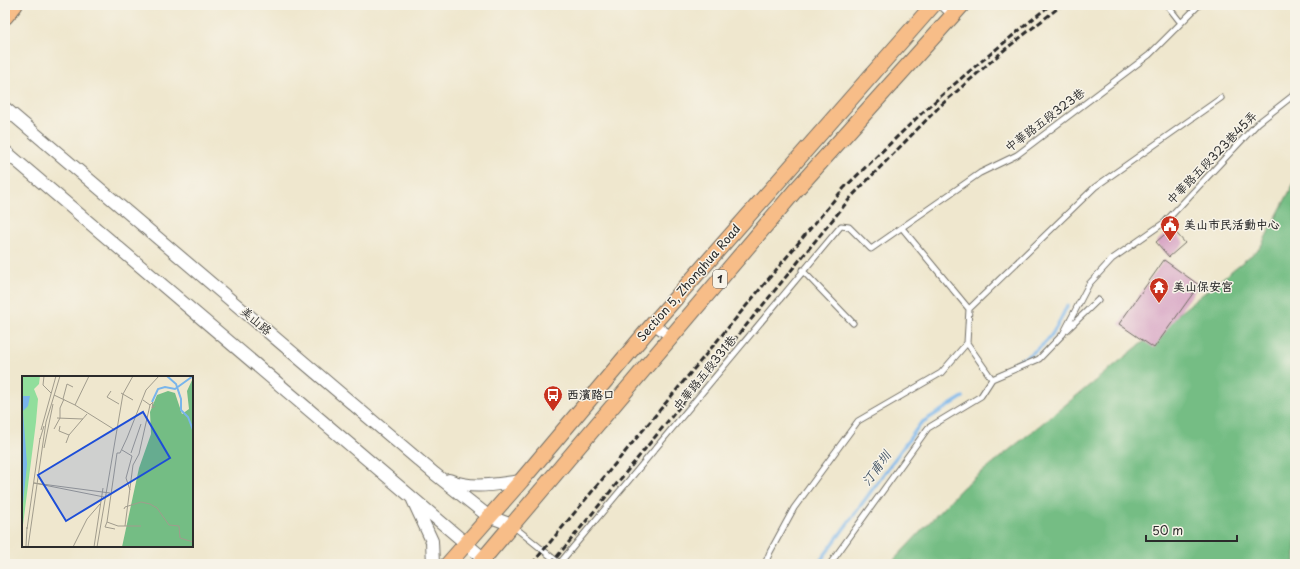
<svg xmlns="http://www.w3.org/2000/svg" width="1300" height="569" font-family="'Playpen Sans','LXGW WenKai TC',sans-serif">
	<rect width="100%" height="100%" fill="#f7f3e8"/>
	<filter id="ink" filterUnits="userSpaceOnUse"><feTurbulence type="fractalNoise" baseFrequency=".025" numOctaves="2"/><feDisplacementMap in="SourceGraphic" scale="8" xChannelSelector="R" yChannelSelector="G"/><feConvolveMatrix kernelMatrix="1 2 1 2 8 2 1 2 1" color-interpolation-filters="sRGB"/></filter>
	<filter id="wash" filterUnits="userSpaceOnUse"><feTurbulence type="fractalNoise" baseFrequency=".012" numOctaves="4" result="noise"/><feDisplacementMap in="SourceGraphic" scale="16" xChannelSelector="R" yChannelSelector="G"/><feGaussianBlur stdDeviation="0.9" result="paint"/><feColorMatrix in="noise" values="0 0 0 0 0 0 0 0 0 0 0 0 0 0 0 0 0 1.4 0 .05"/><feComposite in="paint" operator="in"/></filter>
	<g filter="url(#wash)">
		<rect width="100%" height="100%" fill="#efe7ce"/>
		<path fill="#74bd84" stroke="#507458" d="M1295 181V564H890L962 488 1260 248Z"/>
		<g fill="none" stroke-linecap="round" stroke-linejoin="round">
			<path stroke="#79b5eb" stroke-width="3.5" d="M1013 364C1046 347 1052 339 1067 306
				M818 564 921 423 963 397"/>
		</g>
		<g id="blocks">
			<path fill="#d8a6c5" d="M1172 228 1185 243 1169 257 1156 242Z
				M1164 260 1199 285 1154 348 1119 324Z"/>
		</g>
	</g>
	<g filter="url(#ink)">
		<use href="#blocks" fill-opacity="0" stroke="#706d64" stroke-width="1"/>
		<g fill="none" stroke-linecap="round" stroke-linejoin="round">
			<g stroke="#706d64" stroke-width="7">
				<path id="service" d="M939 5 951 16
					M1167 5 1181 23
					M802 270 853 323
					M969 309 1095 187 1221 98
					M1067 330 1098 300
					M967 343 992 379
					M513 526 559 563
					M559 564 841 226 849 227 871 249 980 173 1017 155 1149 55 1199 5
					M765 564 770 552 794 508 858 421 941 373 967 343 969 309 902 228
					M830 564 928 428 981 396 992 379 1039 359 1063 334 1089 284 1112 259 1165 222 1258 123 1295 94"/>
			</g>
			<g stroke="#706d64" stroke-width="12">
				<path id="minor" d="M653 324 670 336"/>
			</g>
			<g stroke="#706d64" stroke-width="14">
				<path id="tertiary" d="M5 108 435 474 488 516 512 525
					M5 151 483 558
					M449 480C473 490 496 484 521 481
					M413 500 432 541 433 564"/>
			</g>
			<g stroke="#706d64" stroke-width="17">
				<path id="primary" d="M5 17 15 5
					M448 564 521 481 653 324 933 5
					M479 564 794 192 962 5"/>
			</g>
			<use href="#service" stroke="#fff" stroke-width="5"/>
			<use href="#minor" stroke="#fff" stroke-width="10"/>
			<use href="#tertiary" stroke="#fff" stroke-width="12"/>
			<use href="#primary" stroke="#f7bd88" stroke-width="15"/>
			<path stroke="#2b2b2b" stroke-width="3" stroke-dasharray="6 3" stroke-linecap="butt" d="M532 564 844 188 924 111 966 74 1050 5
				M551 564 852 196 940 106 1003 51 1062 5"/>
		</g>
	</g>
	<defs>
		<g id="civic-pin" transform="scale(1)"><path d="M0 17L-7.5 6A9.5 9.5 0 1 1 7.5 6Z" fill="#c8321e" stroke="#f7f3e8"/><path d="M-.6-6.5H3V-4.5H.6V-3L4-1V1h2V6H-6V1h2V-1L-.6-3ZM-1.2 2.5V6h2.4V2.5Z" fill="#fff"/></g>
		<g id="temple-pin" transform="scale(1)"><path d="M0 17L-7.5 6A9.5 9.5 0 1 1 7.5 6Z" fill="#c8321e" stroke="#f7f3e8"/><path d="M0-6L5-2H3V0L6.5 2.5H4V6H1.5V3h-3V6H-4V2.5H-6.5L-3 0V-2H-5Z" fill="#fff"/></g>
		<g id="bus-pin" transform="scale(1)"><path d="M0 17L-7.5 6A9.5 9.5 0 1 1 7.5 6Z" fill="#c8321e" stroke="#f7f3e8"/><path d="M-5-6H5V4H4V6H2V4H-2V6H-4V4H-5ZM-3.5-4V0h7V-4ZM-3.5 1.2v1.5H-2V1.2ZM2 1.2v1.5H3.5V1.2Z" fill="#fff"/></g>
	</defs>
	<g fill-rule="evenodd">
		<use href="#civic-pin" x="1170" y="225"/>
		<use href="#temple-pin" x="1159" y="287"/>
		<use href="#bus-pin" x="553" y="395"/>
	</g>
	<g text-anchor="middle" stroke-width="3" stroke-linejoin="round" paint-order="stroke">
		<rect fill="#f7f3e8" stroke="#686764" stroke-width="1" x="713" y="270" width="14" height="18" rx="3"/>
		<g font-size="11" font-weight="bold" fill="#2b2b2b">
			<text x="720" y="283">1</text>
		</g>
		<g font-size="12" fill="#2b2b2b" stroke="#f7f3e8">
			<text transform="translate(1045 120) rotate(-37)" y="4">中華路五段323巷</text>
			<text transform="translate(1212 158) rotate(-46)" y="4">中華路五段323巷45弄</text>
			<text transform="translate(689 283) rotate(-49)" y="4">Section 5, Zhonghua Road</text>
			<text transform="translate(256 321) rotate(40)" y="4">美山路</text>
			<text transform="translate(705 373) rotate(-51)" y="4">中華路五段331巷</text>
		</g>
		<g font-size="12" font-weight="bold" fill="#2b2b2b" stroke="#f7f3e8" text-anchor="start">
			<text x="1184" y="229">美山市民活動中心</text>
			<text x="1173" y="291">美山保安宮</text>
			<text x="567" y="399">西濱路口</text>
		</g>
		<g font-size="13" font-style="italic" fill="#425465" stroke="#f7f3e8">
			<text transform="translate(876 468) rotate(-54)" y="5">汀甫圳</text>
		</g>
	</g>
	<g transform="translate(22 376)">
		<rect width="171" height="171" fill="#efe7ce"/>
		<path d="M0 0H18L17 8 12 13 16 23 14 46 0 157Z" fill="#91de9c"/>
		<path d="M171 2V171H100L117 92 129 58 128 36 135 19 146 15 153 17 160 38 167 33 165 15Z" fill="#74bd84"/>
		<path d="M0 20H8L6 30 1 35 5 88 0 138Z" fill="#79b5eb"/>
		<path fill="none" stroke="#79b5eb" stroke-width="2" d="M145 0 154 8 159 23V34L166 41 171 54M130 26 136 13 143 11 153 13 171 0"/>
		<path fill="none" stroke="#a19c8d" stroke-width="1" d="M22 0 21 9 29 17M89 15 85 21 97 28M99 17 111 24M32 19 53 29 93 54M41 23 45 8 51 11M121 24 128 29 131 26 130 32 133 30M53 29 67 0M35 42 61 43M38 50 37 55 47 59M32 53 38 42V32L42 23M19 54 34 0M18 63 22 50M44 67 47 59 65 38M22 72 31 28M100 74 110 80 104 102 108 114M109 77 119 48M12 107 88 117M12 107 82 121M102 133 103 131 119 126 128 128 135 132 147 149 157 150 158 162 171 166M85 146 95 77H98L105 62 124 14 137 0M103 150 111 89 117 78 128 29M5 153 18 62M93 153 83 151 85 146 96 150H119M4 170 5 151M6 171 24 46 38 0M51 171 65 143 78 128M72 171 81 112M75 171 101 18 111 0"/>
		<path fill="#1d4ed8" fill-opacity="0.15" stroke="#1d4ed8" stroke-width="2" d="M121 36 148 82 44 145 16 99Z"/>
		<rect width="171" height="171" fill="none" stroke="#2b2b2b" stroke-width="2"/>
	</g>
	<rect width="1300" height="569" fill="none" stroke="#f7f3e8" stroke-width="20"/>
	<path d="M1146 535v6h91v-6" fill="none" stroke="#2b2b2b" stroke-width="2"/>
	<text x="1152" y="535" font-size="12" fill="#2b2b2b" stroke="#f7f3e8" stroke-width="3" paint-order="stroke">50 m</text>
</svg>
